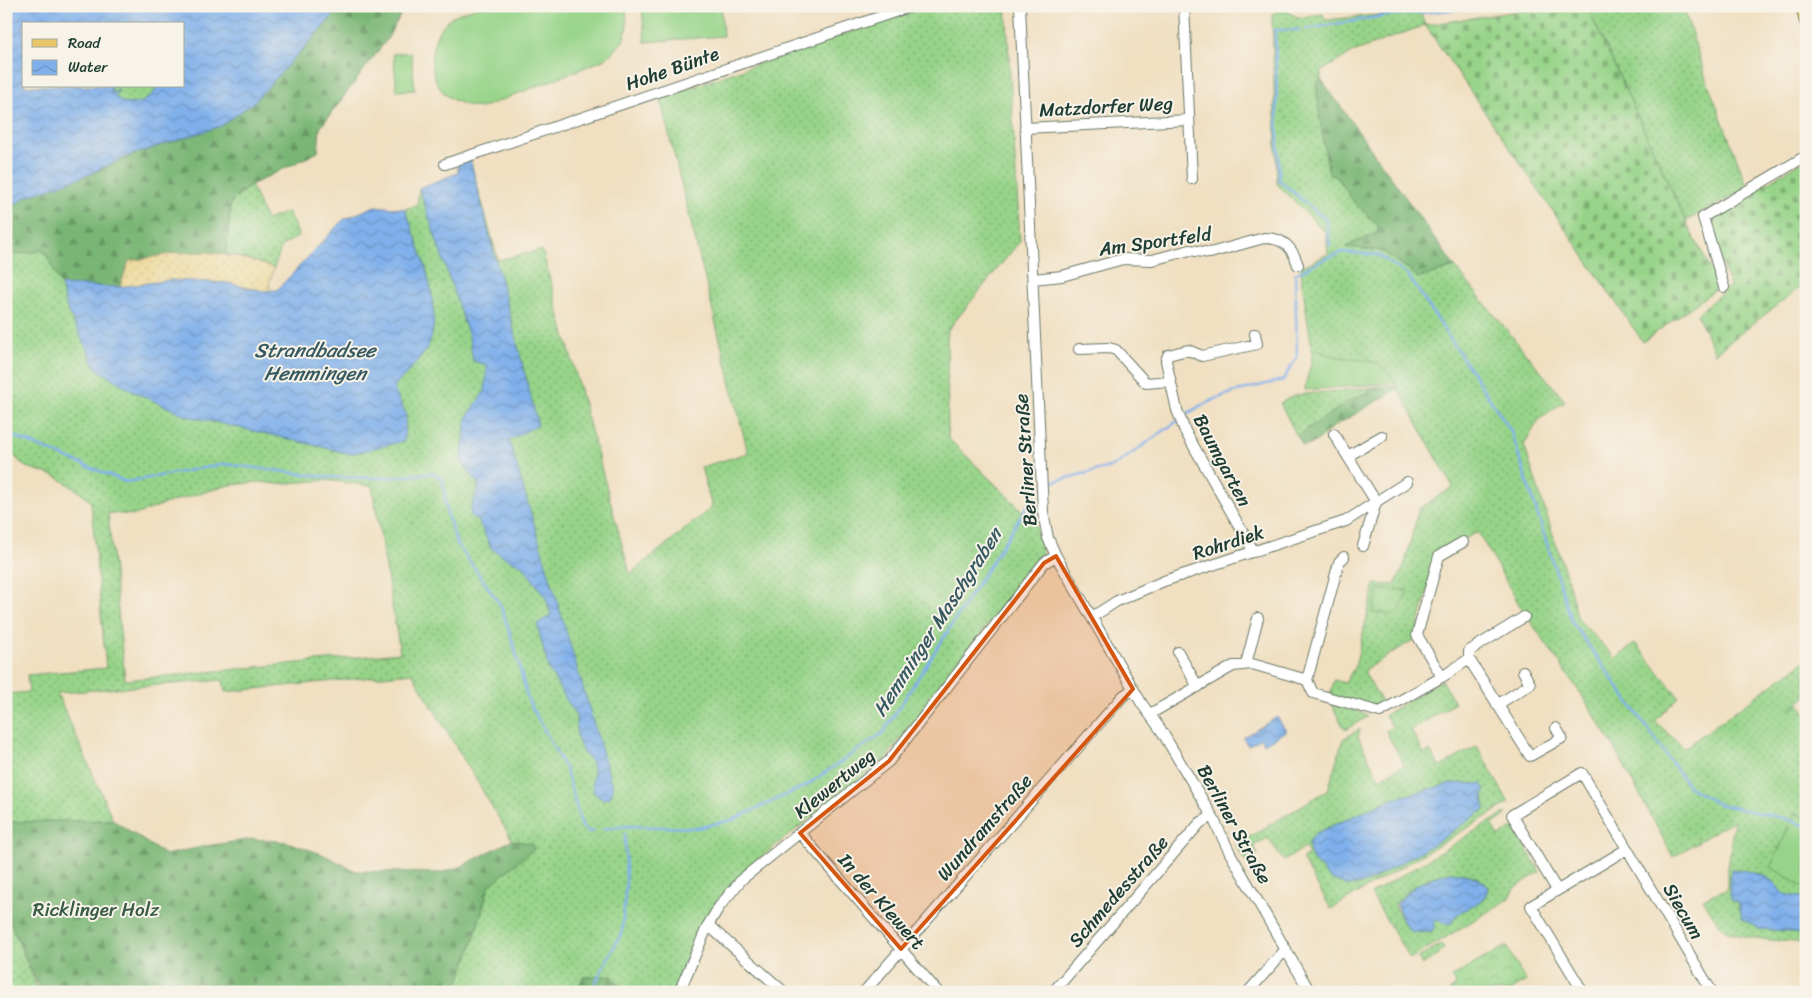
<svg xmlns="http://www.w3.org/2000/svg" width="1812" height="998" font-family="Sriracha,sans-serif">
	<defs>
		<pattern id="grass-dots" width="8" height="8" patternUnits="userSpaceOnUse" patternTransform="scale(1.25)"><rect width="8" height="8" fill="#97d489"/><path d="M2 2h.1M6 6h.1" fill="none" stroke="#7bad71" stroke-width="1.8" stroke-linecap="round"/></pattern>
		<pattern id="forest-firs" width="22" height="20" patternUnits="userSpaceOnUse" patternTransform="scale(1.25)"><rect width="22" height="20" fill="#79b675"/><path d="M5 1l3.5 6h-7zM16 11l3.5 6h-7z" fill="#639561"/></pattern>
		<pattern id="sand-dots" width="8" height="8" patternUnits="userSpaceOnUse" patternTransform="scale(1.25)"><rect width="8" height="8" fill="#eeda9e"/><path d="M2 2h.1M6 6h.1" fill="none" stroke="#ccbc89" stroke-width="1.8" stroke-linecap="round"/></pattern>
		<pattern id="cemetery-stones" width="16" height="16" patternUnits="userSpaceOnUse" patternTransform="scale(1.25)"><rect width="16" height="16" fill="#97d489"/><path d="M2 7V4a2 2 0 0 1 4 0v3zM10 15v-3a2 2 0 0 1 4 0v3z" fill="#7bad71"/></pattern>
		<pattern id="park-crowns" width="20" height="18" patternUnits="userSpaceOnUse" patternTransform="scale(1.25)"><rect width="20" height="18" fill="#97d489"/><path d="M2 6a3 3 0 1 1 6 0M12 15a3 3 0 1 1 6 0" fill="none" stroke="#7bad71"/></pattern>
		<pattern id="water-waves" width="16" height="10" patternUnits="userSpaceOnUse" patternTransform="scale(1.25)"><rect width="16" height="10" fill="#80b0eb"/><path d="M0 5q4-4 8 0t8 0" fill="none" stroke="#6890bf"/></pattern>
	</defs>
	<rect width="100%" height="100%" fill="#f7f3e8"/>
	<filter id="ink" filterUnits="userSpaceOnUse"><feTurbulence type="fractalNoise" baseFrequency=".02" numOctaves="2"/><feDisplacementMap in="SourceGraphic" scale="10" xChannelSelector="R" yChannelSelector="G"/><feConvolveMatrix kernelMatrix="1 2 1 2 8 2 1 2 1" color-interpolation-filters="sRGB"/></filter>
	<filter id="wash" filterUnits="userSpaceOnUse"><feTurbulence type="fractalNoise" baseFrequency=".0096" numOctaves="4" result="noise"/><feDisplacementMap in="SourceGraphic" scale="20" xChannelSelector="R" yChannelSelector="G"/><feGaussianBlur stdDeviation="1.12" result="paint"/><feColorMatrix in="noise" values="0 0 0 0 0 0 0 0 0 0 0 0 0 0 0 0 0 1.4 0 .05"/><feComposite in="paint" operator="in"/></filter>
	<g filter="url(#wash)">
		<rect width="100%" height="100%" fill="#f0dfc1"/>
		<path fill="url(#grass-dots)" stroke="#5b885e" fill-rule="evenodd" d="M926 6H1006L1020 241 947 331 948 438 1036 524 1042 553 886 758 770 850 733 882 715 904 702 923 674 992H625L612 976 583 977 577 992H455L473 942 489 886 534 848 529 843 512 840 412 673 225 692 223 680 57 693 113 820 6 822V694L29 692 27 675 106 668 91 502 77 490 55 476 24 466 6 447V256L44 250 61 285 67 309 97 369 289 439 351 454 406 414 392 388 426 350 428 274 405 209 417 205 419 188 458 173V163L470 159 498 260 542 250 630 574 712 507 701 467 748 453 660 98ZM326 480 372 486 400 653 125 680 108 513 135 515 167 503 229 485 260 482 277 484Z
			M1587 6H1683L1706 78 1748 188 1686 221Z
			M1285 7C1296 23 1306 16 1323 14L1325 20 1420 11 1425 25 1353 52 1322 71 1321 79 1316 85 1337 177 1355 203 1379 227 1376 234 1347 246 1382 251 1407 268 1418 278 1455 267 1565 401 1540 418 1524 445 1568 581 1578 619 1616 659 1635 643 1679 697 1655 721 1684 748 1806 660V696L1789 711 1799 703 1806 713V818L1795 813 1772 867 1806 889V898L1791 896 1781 892 1773 882 1760 874 1742 870 1730 875V889L1739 904 1742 918 1759 929 1785 931 1806 936V943C1786 941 1743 939 1727 931 1717 925 1709 909 1703 899L1718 892 1727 889V876L1734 820 1673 857 1612 743 1577 688 1521 608 1478 532 1437 553 1415 639 1366 669 1365 674 1384 705 1378 708 1330 695 1334 680 1345 683 1355 666 1375 584 1395 585 1404 566 1419 509 1453 487 1391 376 1378 363 1333 356 1312 349 1302 283 1301 267 1328 254 1326 233 1277 184 1272 15Z
			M111 86H158C152 98 139 107 124 103 120 102 116 98 113 96L119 92 111 93Z
			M251 185 266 220 288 212 299 236 282 246 274 268 251 260 226 254 231 201Z
			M1378 387 1349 402 1297 436 1280 403 1295 395Z
			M1442 680 1455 703 1411 730 1424 754 1430 751 1440 767 1477 746 1509 803 1331 909 1302 859 1309 855 1305 847 1284 861 1268 838 1253 846 1258 854 1246 862 1236 845 1328 790 1343 739 1360 729 1358 737 1379 779 1404 765 1386 731 1392 727 1385 715ZM1449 784 1485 789 1483 797 1484 809 1436 843 1366 883 1349 886 1316 833 1392 799Z
			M1331 704 1366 714 1367 717 1345 730Z
			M1505 813 1506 815 1492 825 1498 837 1514 827 1540 872 1516 887 1509 899 1410 959 1371 894ZM1451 872C1465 874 1479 874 1488 887 1485 906 1473 902 1460 913 1456 916 1453 921 1450 925L1443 923 1439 920 1434 921 1431 932H1411L1403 921 1395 906 1396 903 1410 889 1429 878Z
			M6 912 39 992H6Z
			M1441 944 1444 949 1439 952V954L1422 965 1418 958Z"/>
		<path fill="url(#forest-firs)" stroke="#4c7a54" d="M342 6H405L388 38 320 128 318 152 251 185 231 201 226 254C192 251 162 256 130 261L120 287 61 285 44 250 6 256V210L26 197 90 174 254 102Z
			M1321 79 1455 267 1418 278 1407 268 1382 251 1345 247 1376 234 1379 227 1355 203 1337 177 1329 174 1321 127 1316 85Z
			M1395 386 1398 389 1333 427 1318 440 1310 445 1303 446 1297 436 1349 401 1378 387Z
			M113 820 165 855 206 846 253 839 287 842 322 854 356 871 439 873 460 867 512 840 529 843 535 848 489 886 473 942 455 992H41L6 911V822Z
			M612 976 625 992H577L583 977Z"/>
		<path fill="url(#sand-dots)" stroke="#868c69" d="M207 252C230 255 252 260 274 268L269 284 271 291H263L227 283 170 280 120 287 129 261 176 253Z"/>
		<path fill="url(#cemetery-stones)" stroke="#5b885e" d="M1552 6H1587L1690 230 1720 286 1643 342 1425 25Z
			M1806 159V283L1715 353 1697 314 1730 286 1706 220Z"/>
		<path fill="url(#park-crowns)" stroke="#5b885e" d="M1379 589C1389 590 1398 589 1408 590 1398 615 1401 616 1373 613Z
			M1506 946 1526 981 1508 992H1448L1456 986 1451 977Z"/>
		<path fill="#97d489" stroke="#5b885e" d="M480 6H626L627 29 623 41 606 59 481 108C468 106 455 103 445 94 426 76 428 37 448 20 455 13 471 10 480 6Z
			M642 6H721L723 36 645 42Z
			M411 52 415 90 397 91 393 54Z
			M1312 349 1333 356 1378 363 1391 376 1395 383 1305 390C1306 374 1313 367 1312 349Z
			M1795 813 1806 818V889L1771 867Z"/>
		<path fill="url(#water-waves)" stroke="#507690" fill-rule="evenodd" d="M19 6H342L254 102 221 126 128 156 90 174 26 197 6 210V11ZM130 22 147 24H184V86H158C152 98 139 107 124 103 121 102 117 98 114 96L119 90 111 93V86H24V24H124Z
			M470 159 538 425 509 440 613 788 610 798 603 799 594 793 592 782 594 773 591 761 583 753 577 738 576 716 549 670 537 624 551 615 546 598 523 566 504 557 491 548 478 520 471 517 470 510 479 485 461 461 467 417 485 391 487 365 473 361 469 337 419 188 458 173V163Z
			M375 206 405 209C418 245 448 314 426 350 418 363 403 376 393 388L406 414 404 441 351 454 289 439 187 416 134 392 97 369 67 309 61 285 120 287 170 280 227 283 263 291 277 290 343 220Z
			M1277 717 1286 731 1264 744 1261 738 1248 746 1243 738Z
			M1452 783 1481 784 1485 789 1483 797 1485 809 1437 842 1366 883 1349 886 1331 879 1312 859 1308 843 1316 833 1392 799Z
			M1731 869C1745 870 1761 873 1772 881 1777 884 1779 890 1783 893 1790 897 1798 896 1806 898V936L1785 931 1759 929 1742 918 1739 904 1731 899 1729 885Z
			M1451 872C1465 875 1479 875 1488 887 1485 905 1472 903 1460 913 1456 916 1453 921 1449 925L1443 923 1438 920 1434 922V928L1431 932H1411L1403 921 1397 904C1414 884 1425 879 1451 872Z"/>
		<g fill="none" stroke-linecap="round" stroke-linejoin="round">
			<path stroke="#80b0eb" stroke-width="2.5" d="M1306 29 1390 15 1505 6
				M1299 30H1275L1279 180 1326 220 1330 246
				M1183 417C1214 394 1247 389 1283 380L1297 357 1295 274 1324 259 1343 252 1378 255 1408 275 1511 431 1572 622 1689 787 1718 804 1787 819 1806 826
				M6 433 126 482 225 464 327 477 386 478 432 473 443 479 447 514 457 544 500 604 513 642 528 700 566 770 582 827 589 832 593 831
				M1048 483 1114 466 1179 420
				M603 829 626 826 697 828 732 820 807 785 883 733 1033 497
				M592 992 600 973 622 932 626 882 625 834"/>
		</g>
	</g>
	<g filter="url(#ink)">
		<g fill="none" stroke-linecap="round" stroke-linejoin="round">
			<g stroke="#687665" stroke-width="12">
				<path id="minor" d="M1020 6 1043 512 1048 538 1056 556 1142 704 1161 730 1212 816 1230 853 1310 992
					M1184 6 1192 179
					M1025 128 1189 120
					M445 164 912 6
					M1033 279 1062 276 1123 259 1152 260 1190 250 1210 253 1264 238C1284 238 1292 247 1298 265
					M1724 287 1703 217 1806 156
					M1079 349 1109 348 1116 350 1146 383 1170 381
					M1334 434 1376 502 1363 546
					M1348 456 1382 436
					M1463 542 1439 556 1417 635 1442 677 1469 659V651L1524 617
					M1254 552 1185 431 1177 410 1166 361 1168 355 1188 350 1202 356 1257 344 1255 334
					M1092 617 1117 601 1164 581 1346 521 1407 482
					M1178 652 1198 687
					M1469 659 1530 756 1562 738 1556 728
					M1246 664 1258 618
					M1307 680 1339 562 1344 557
					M1497 705 1530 684 1523 671
					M1150 714 1233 666 1252 664 1307 680 1313 693 1380 712 1442 677
					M800 833 938 992
					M1557 890 1512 815 1582 773 1712 992
					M708 925 784 992
					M679 992 708 925 719 907 742 879 889 761 1044 563 1056 556
					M864 992 1123 696 1133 689
					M1053 992 1200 823 1212 816
					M1248 992 1286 949
					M1583 992 1531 906 1627 849"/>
			</g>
			<g stroke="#687665" stroke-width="14">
				<path id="major" d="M1802 6 1806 22"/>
			</g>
			<use href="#minor" stroke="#fff" stroke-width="10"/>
			<use href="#major" stroke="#e9c769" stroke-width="12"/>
		</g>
	</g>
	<path fill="#d45610" fill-opacity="0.2" stroke="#d45610" stroke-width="4" stroke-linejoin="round" d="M1056 556 1133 689 901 949 800 833 889 761 1044 563Z"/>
	<g text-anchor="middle" stroke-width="4" stroke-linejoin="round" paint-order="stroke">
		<g font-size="19" fill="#1f3d34" stroke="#f7f3e8">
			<text transform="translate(672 68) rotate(-19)" y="7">Hohe Bünte</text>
			<text transform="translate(1106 106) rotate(-3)" y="7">Matzdorfer Weg</text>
			<text transform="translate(1155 241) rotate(-8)" y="7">Am Sportfeld</text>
			<text transform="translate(1025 460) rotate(-94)" y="7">Berliner Straße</text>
			<text transform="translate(1223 460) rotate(62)" y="7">Baumgarten</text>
			<text transform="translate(1228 542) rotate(-18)" y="7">Rohrdiek</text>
			<text transform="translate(834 783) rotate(-39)" y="7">Klewertweg</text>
			<text transform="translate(1235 824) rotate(61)" y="7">Berliner Straße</text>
			<text transform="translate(984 827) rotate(-49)" y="7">Wundramstraße</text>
			<text transform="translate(1118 891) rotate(-49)" y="7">Schmedesstraße</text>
			<text transform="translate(882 901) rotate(49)" y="7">In der Klewert</text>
			<text transform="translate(1684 911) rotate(60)" y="7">Siecum</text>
		</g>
		<g font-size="19" fill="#375b45" stroke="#f7f3e8">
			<text x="96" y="916">Ricklinger Holz</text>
		</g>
		<g font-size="20" font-style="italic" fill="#375a62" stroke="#f7f3e8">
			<text x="315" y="357">Strandbadsee<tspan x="315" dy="23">Hemmingen</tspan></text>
			<text transform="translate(937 622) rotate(-57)" y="7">Hemminger Maschgraben</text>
		</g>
	</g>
	<rect width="1812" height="998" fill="none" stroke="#f7f3e8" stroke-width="25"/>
	<rect x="22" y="22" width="162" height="65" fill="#f7f3e8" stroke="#a1aaa0"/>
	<rect x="32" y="39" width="25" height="8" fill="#e9c769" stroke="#a1aaa0"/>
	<text x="68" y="48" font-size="15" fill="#1f3d34">Road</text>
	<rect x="32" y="60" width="25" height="15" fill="url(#water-waves)" stroke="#a1aaa0"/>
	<text x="68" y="72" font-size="15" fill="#1f3d34">Water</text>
</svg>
